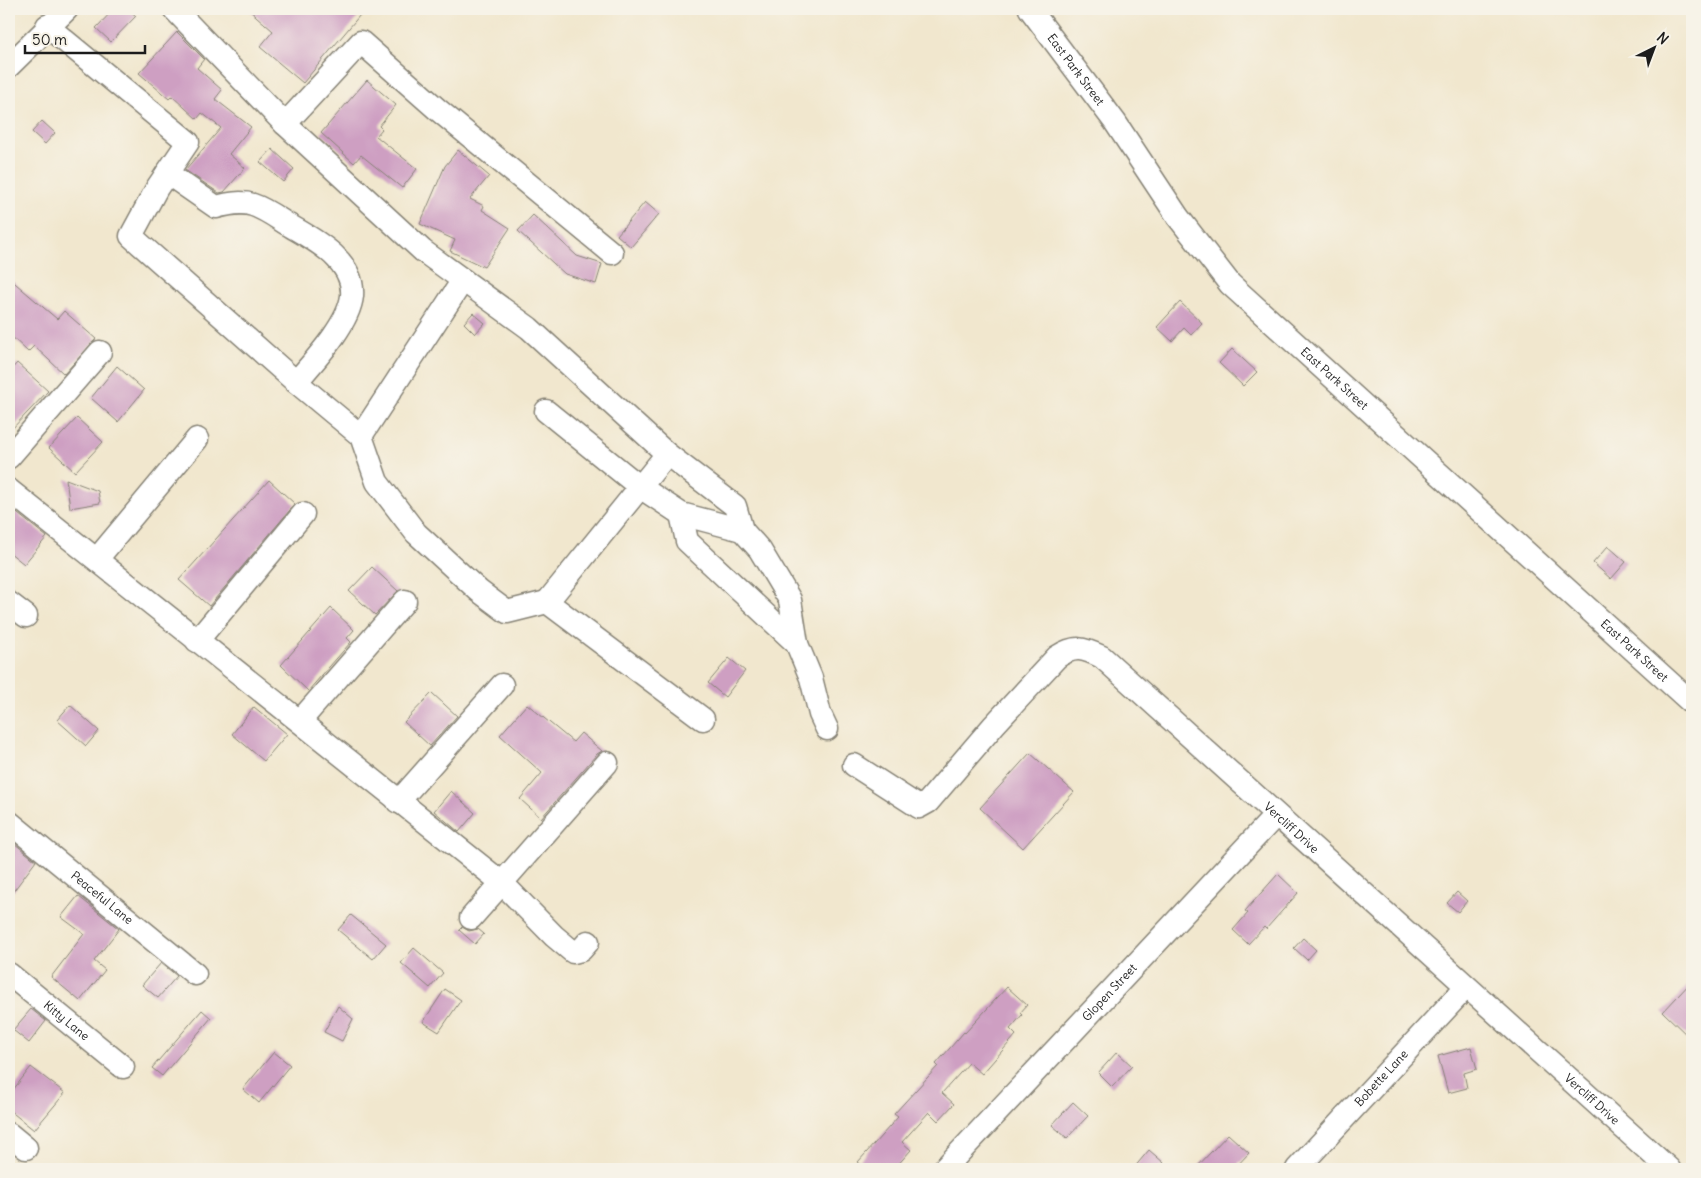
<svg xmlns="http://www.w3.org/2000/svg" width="1701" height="1178" font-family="Delius,sans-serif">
	<rect width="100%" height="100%" fill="#f7f3e8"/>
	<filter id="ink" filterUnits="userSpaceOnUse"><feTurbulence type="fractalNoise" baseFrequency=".02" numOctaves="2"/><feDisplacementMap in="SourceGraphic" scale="10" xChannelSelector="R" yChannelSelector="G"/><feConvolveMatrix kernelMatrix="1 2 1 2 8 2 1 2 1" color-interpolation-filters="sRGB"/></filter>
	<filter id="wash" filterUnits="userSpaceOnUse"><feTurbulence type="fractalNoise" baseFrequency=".0096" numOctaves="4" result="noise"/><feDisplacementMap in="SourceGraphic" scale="20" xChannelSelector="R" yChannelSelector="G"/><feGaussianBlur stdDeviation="1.12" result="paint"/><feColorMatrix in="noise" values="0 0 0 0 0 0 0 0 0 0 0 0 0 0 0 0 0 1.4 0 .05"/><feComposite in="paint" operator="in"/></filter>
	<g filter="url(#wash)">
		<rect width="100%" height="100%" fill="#f1e7ce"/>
		<g id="blocks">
			<path fill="#ce9fc2" d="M114 9H128L136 16 111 42 96 28Z
				M248 9H365L303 83 260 47 273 31Z
				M177 32 204 59 197 68 222 90 215 99 251 127 229 154 245 168 224 192 219 193 185 170 221 128 202 113 197 119 172 96 169 99 139 73Z
				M367 80 396 105 379 126 382 129 376 136 417 169 402 188 361 155 354 163 321 133Z
				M42 121 55 133 45 144 32 132Z
				M272 149 294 169 283 182 260 162Z
				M458 150 489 176 470 199 484 206 482 210 510 228 484 267 450 251 455 240 420 224 445 166Z
				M645 202 659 214 631 247 617 235Z
				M533 215 577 256 602 264 596 284 565 274 518 231Z
				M9 278 57 319 64 311 96 339 64 374 34 346 28 352 9 334Z
				M1180 302 1202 323 1191 335 1184 328 1172 341 1157 327Z
				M473 313 485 323 475 334 464 323Z
				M1232 349 1257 372 1243 386 1219 363Z
				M17 363 48 391 9 432V372Z
				M117 366 144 390 118 422 91 398Z
				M77 418 103 442 75 472 49 448Z
				M66 479 98 491 100 503 70 508Z
				M269 480 295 504 209 606 179 580Z
				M13 510 47 537 24 564 9 552V516Z
				M1608 546 1626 562 1611 579 1593 563Z
				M372 567 398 591 375 615 349 591Z
				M331 608 354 630 347 638 351 642 308 691 281 665Z
				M729 658 745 671 725 697 708 683Z
				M432 693 457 716 430 746 404 722Z
				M527 704 573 742 581 733 602 751 597 754 541 818 520 799 542 773 500 735Z
				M70 705 99 731 86 746 57 720Z
				M254 707 287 734 264 761 232 734Z
				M1030 753 1074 792 1023 848 980 808Z
				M451 791 475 813 459 832 434 811Z
				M9 839 36 861 9 897Z
				M1278 874 1298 893 1266 929 1264 927 1248 944 1233 930 1248 913 1245 911Z
				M1457 892 1467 901 1458 912 1447 903Z
				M78 896 119 929 94 961 105 970 80 1001 51 977 84 934 61 917Z
				M351 915 386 944 373 959 338 930Z
				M462 927 469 931 478 929 484 934 475 944 459 930Z
				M1303 938 1316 950 1307 960 1294 948Z
				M414 948 443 973 430 988 401 963Z
				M161 963 177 976 158 998 142 985Z
				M1692 981V1040L1663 1012Z
				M1007 987 1027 1005 1020 1013 1022 1015 1010 1029 1016 1035 982 1074 969 1063 942 1093 954 1104 938 1121 929 1112 902 1142 911 1150 894 1169H866L858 1162 898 1117 894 1114 938 1066 936 1064 964 1032 965 1033Z
				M445 989 461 1000 439 1032 423 1022Z
				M338 1006 353 1019 342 1041 324 1032Z
				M31 1009 46 1021 29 1043 13 1030Z
				M202 1010 211 1018 162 1076 152 1068Z
				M1471 1047 1477 1069 1464 1073 1467 1088 1448 1093 1438 1056Z
				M274 1052 290 1065 259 1103 243 1089Z
				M1117 1052 1132 1066 1112 1087 1098 1073Z
				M31 1067 65 1093 34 1130 9 1110V1095Z
				M1073 1102 1088 1116 1067 1138 1052 1125Z
				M1228 1134 1249 1153 1234 1169H1195Z
				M1149 1150 1164 1163 1158 1169H1133Z"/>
		</g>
	</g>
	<g filter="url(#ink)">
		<use href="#blocks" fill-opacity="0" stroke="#868275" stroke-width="1"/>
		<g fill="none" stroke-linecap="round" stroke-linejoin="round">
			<g stroke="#868275" stroke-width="25">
				<g id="minor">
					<path d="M174 9 285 124 423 251 529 328 667 454 735 506 742 530 760 550 790 600 797 644 811 678 820 714 827 729"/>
					<path id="s1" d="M1030 9 1115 122 1178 217 1230 284 1692 703"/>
					<path d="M47 26 188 142 157 188 131 236 296 382 361 436 377 482 416 533 479 591 507 612 547 602 703 719"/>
					<path d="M9 66 67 9"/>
					<path d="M285 124 361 42 437 109 612 253"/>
					<path d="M167 173 216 207C228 204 241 201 253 205 265 209 276 217 287 224 313 239 355 260 352 296 349 324 314 361 296 382"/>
					<path d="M546 411 640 487 681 514 742 530"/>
					<path d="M361 436 463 280"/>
					<path d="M9 457 100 352"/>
					<path d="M9 490 501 882 554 936 573 952 581 950 588 942"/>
					<path d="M681 514 687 541 797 644"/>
					<path d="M97 559 197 439"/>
					<path d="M547 602 667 454"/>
					<path d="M9 603 26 616"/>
					<path d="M197 641 303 514"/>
					<path d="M300 721 405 601"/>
					<path id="s2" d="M854 765 919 807 928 802 994 725 1057 657C1075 645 1083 648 1102 657L1669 1169"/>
					<path d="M398 802 502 685"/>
					<path id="s3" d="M9 822 195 974"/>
					<path d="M471 918 607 763"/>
					<path id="s4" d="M9 974 123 1067"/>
					<path d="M9 1134 26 1148"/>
					<path id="s5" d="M944 1169 1276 815"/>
					<path id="s6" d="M1297 1169 1466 987"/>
				</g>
			</g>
			<use href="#minor" stroke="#fff" stroke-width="22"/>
		</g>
	</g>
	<g text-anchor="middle" stroke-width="4" stroke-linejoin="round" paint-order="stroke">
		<g font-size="12" fill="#1c1c1c" stroke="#f7f3e8">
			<text dy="4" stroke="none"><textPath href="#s1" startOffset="76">East Park Street</textPath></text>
			<text dy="4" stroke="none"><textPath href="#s1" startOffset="481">East Park Street</textPath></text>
			<text dy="4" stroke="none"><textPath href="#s1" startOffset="886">East Park Street</textPath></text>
			<text dy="4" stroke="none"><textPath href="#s2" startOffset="585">Vercliff Drive</textPath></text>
			<text dy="4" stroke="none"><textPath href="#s3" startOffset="120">Peaceful Lane</textPath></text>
			<text dy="4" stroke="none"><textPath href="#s5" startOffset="242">Glopen Street</textPath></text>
			<text dy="4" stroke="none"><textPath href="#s4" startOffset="74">Kitty Lane</textPath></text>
			<text dy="4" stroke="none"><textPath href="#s6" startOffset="124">Bobette Lane</textPath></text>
			<text dy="4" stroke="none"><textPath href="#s2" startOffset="990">Vercliff Drive</textPath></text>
		</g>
	</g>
	<rect width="1701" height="1178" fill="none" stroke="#f7f3e8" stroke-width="30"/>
	<g transform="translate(1654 48) rotate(42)" stroke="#f7f3e8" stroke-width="4" paint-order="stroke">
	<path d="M0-4L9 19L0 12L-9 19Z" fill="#1c1c1c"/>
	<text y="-8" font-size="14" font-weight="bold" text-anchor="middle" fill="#1c1c1c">N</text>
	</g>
	<path d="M25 45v8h120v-8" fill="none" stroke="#1c1c1c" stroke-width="2.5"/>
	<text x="32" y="45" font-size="15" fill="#1c1c1c" stroke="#f7f3e8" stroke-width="4" paint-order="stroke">50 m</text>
</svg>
